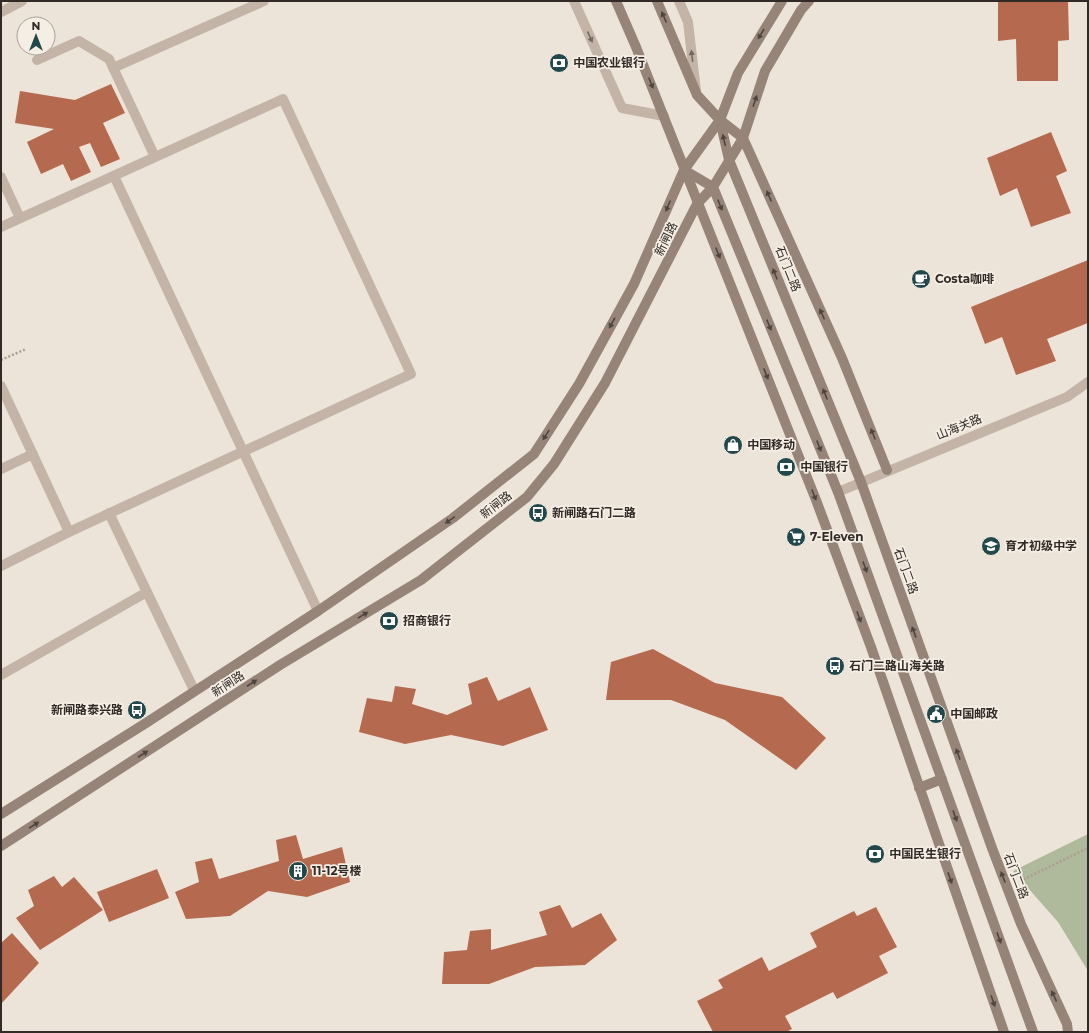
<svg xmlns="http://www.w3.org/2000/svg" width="1089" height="1033" font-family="Montserrat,'Noto Sans SC',sans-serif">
	<rect width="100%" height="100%" fill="#ede4d9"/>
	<path fill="#afb99b" d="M1088 834V971L1058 922 1013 871Z"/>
	<path fill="#b5694f" d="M998 1H1068L1069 40 1058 41V81H1017L1016 39 998 41Z
		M111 84 125 113 103 123 120 159 101 167 90 143 79 147 91 172 71 181 63 164 41 174 27 142 54 129 15 123 20 91 75 100Z
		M1051 132 1067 171 1056 176 1071 213 1031 227 1017 188 1000 196 987 158Z
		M1088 260V323L1047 339 1056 361 1016 375 1002 337 985 344 971 307Z
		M653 649 715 683 782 697 826 738 796 770 725 720 671 700H606L611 662Z
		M487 677 498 701 530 687 548 730 503 746 451 735 405 744 359 732 367 698 392 702 395 686 416 689 412 704 447 715 472 704 468 684Z
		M296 835 303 859 342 847 350 882 307 897 268 891 230 916 186 919 175 892 199 882 195 862 212 858 219 879 279 861 276 840Z
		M157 869 169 898 109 922 97 892Z
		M54 876 62 887 74 877 103 910 40 950 16 918 34 906 28 890Z
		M560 905 572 928 601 913 617 940 585 965 535 967 489 984H442L444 952 467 950 470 931 491 929V950L547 935 539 912Z
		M876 907 897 947 879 956 888 973 837 999 833 992 785 1016 792 1029 786 1032H713L697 1001 723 988 718 980 762 957 769 971 817 947 810 933 854 911 857 916Z
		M12 933 39 963 1 1004V943Z"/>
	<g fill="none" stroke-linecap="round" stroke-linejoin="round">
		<path stroke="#ae9e91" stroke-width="2.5" stroke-dasharray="2 2" stroke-linecap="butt" d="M1 360 26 349
			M1020 881 1088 848"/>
		<path stroke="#c3b4a7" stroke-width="10" d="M574 1 622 108 664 116
			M679 1 688 22 696 91
			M1 12 22 1
			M37 60 79 41 109 59 155 157
			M113 68 264 1
			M114 176 318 611
			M1 177 20 218
			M1 227 283 99 411 374 69 532 1 386
			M1 469 33 454
			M838 492 1067 397 1088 382
			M109 513 194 690
			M1 566 69 532
			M1 675 147 592"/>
		<path stroke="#968479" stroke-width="10" d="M616 1 636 47 816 500 871 647 1004 1032
			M657 1 697 95 720 120 743 138 842 358 887 470
			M720 120 729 160 861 482 992 848 1021 924 1067 1024 1068 1032
			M684 170 713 187 838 492 1033 1032
			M919 788 942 779
			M1 814 146 723 318 611 453 518 534 454 579 384 634 284 684 170 720 120 738 73 782 1
			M1 846 280 665 421 580 527 497 554 464 605 383 697 204 713 187 743 138 765 71 801 10 809 1"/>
	</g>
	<defs><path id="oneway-solid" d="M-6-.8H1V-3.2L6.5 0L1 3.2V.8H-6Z"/></defs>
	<g fill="#4f453f">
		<use href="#oneway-solid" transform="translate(664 17) rotate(-114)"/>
		<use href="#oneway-solid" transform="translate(761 34) rotate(121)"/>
		<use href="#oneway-solid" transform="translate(651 83) rotate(68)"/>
		<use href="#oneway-solid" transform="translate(755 101) rotate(-71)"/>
		<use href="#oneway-solid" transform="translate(724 140) rotate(-103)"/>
		<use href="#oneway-solid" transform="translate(769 196) rotate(-114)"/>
		<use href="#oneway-solid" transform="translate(720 205) rotate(68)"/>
		<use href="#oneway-solid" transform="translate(668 206) rotate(113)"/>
		<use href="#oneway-solid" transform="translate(718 253) rotate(68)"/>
		<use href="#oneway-solid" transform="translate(775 274) rotate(-112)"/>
		<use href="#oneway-solid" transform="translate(822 314) rotate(-114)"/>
		<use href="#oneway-solid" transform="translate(612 323) rotate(119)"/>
		<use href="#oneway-solid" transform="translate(769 325) rotate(68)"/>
		<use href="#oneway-solid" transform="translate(766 374) rotate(69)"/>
		<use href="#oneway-solid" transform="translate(825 394) rotate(-112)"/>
		<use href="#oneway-solid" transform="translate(873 434) rotate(-112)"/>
		<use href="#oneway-solid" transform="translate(546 435) rotate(122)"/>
		<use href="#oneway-solid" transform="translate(819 446) rotate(68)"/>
		<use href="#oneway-solid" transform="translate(814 495) rotate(69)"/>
		<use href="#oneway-solid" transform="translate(450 520) rotate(145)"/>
		<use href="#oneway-solid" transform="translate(865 567) rotate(70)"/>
		<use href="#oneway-solid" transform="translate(363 615) rotate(-31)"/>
		<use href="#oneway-solid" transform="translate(859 617) rotate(70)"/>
		<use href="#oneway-solid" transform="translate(914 632) rotate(-110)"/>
		<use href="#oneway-solid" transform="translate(252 683) rotate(-33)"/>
		<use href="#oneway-solid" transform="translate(143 754) rotate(-33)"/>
		<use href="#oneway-solid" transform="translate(958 754) rotate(-110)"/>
		<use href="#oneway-solid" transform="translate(955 816) rotate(70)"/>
		<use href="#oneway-solid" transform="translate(34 825) rotate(-33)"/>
		<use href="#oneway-solid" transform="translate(1003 877) rotate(-111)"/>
		<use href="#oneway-solid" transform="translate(950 878) rotate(71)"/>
		<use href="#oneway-solid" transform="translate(999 938) rotate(70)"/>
		<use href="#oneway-solid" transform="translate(1054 996) rotate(-115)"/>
		<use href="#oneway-solid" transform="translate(993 1001) rotate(71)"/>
	</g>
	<g fill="#736860">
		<use href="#oneway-solid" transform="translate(590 37) rotate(66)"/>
		<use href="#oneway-solid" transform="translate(692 56) rotate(-97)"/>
	</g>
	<defs>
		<g id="bank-disc" transform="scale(1)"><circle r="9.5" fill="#22484c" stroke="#f5eee4"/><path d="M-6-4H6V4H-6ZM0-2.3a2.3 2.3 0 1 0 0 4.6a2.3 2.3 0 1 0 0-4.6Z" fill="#fff"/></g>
		<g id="cafe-disc" transform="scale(1)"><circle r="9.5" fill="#22484c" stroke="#f5eee4"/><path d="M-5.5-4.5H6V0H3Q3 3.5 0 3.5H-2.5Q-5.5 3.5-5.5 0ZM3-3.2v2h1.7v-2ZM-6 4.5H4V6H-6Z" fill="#fff"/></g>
		<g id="shop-disc" transform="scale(1)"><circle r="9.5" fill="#22484c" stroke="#f5eee4"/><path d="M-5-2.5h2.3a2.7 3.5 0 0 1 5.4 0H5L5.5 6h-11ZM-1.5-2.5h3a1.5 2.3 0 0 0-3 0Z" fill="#fff"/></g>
		<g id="bus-disc" transform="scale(1)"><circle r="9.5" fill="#22484c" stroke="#f5eee4"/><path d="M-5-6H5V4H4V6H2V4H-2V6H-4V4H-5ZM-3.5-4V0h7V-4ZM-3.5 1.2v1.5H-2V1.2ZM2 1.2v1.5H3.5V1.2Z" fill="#fff"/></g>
		<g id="supermarket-disc" transform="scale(1)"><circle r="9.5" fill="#22484c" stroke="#f5eee4"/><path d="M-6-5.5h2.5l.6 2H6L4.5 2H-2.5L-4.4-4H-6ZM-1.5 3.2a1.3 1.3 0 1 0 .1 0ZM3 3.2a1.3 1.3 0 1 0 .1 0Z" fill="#fff"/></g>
		<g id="school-disc" transform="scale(1)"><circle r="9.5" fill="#22484c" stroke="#f5eee4"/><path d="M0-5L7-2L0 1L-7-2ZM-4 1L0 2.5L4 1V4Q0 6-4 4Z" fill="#fff"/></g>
		<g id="civic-disc" transform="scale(1)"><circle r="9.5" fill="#22484c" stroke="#f5eee4"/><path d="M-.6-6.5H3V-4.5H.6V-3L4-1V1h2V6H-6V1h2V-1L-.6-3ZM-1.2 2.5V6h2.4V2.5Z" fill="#fff"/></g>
		<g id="building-disc" transform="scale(1)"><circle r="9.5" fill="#22484c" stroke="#f5eee4"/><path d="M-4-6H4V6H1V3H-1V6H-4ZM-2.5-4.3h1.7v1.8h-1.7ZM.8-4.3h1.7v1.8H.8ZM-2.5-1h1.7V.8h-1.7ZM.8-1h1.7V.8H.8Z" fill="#fff"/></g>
	</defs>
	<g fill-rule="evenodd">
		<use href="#bank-disc" x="559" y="63"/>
		<use href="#cafe-disc" x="921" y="279"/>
		<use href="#shop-disc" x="733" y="445"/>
		<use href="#bank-disc" x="786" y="467"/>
		<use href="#bus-disc" x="538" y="513"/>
		<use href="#supermarket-disc" x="796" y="537"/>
		<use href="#school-disc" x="991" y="546"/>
		<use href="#bank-disc" x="389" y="621"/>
		<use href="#bus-disc" x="835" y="666"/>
		<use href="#bus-disc" x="137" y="710"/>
		<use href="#civic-disc" x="936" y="714"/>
		<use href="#bank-disc" x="875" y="854"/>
		<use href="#building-disc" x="298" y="871"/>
	</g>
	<g text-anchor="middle" stroke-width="3.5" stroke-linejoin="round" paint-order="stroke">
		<g font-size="12" font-weight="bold" fill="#312a26" stroke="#f5eee4" text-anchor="start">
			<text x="573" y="67">中国农业银行</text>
			<text x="935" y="283">Costa咖啡</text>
			<text x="747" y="449">中国移动</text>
			<text x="800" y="471">中国银行</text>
			<text x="552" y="517">新闸路石门二路</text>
			<text x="810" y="541">7-Eleven</text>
			<text x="1005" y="550">育才初级中学</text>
			<text x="403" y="625">招商银行</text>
			<text x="849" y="670">石门二路山海关路</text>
			<text x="123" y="714" text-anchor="end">新闸路泰兴路</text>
			<text x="950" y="718">中国邮政</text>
			<text x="889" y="858">中国民生银行</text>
			<text x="312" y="875">11-12号楼</text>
		</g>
		<g font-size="12" fill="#312a26" stroke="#f5eee4">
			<text transform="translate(666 239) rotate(-64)" y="4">新闸路</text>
			<text transform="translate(788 269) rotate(68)" y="4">石门二路</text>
			<text transform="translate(959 427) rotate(-22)" y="4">山海关路</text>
			<text transform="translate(496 505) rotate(-38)" y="4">新闸路</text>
			<text transform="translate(906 571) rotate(70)" y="4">石门二路</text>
			<text transform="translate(228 684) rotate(-33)" y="4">新闸路</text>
			<text transform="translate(1016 876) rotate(69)" y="4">石门二路</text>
		</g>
	</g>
	<rect width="1089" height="1033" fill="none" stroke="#312a26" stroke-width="4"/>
	<g transform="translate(36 36)"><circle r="19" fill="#f5eee4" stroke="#a7a098"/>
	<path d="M0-3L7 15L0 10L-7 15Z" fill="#22484c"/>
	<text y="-6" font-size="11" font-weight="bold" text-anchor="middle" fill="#312a26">N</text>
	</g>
</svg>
